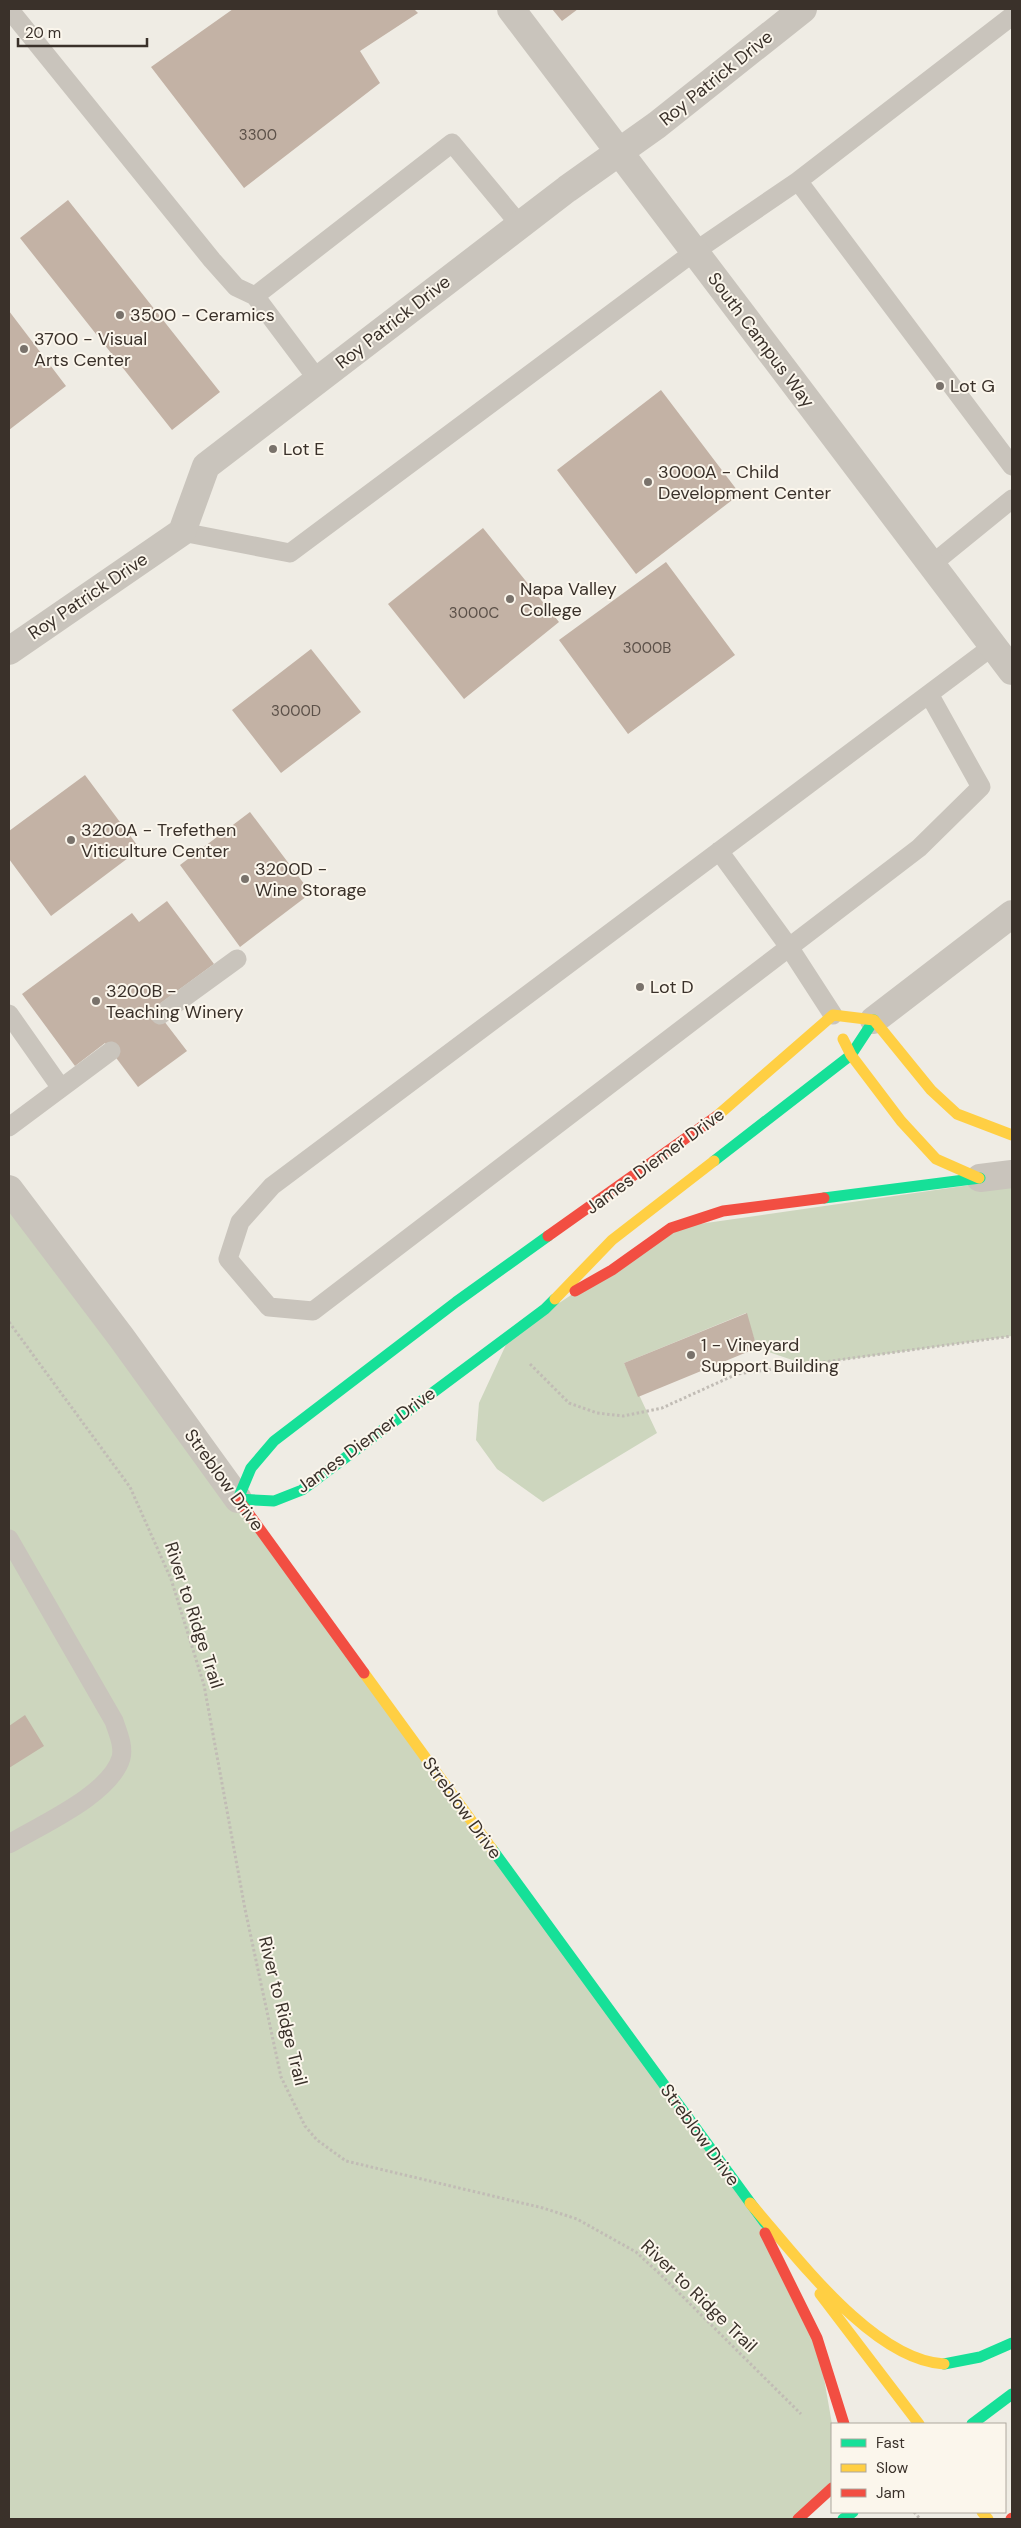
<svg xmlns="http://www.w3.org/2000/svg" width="1021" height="2528" font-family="'DM Sans',sans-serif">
	<rect width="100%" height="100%" fill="#efece4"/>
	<path fill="#cdd6be" d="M1012 1179V1336L807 1365 757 1348 746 1313 624 1363 657 1433 543 1502 497 1469 476 1440 479 1403 510 1336 671 1228Z
		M9 1189 750 2203 817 2338 832 2424V2488L798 2519H9Z"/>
	<path fill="#c3b2a5" d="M233 9H414L418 13 360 51 380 83 244 188 151 67Z
		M552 9H578L562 21Z
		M68 200 220 392 172 430 20 238Z
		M9 311 66 386 9 430Z
		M661 390 740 494 636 574 557 470Z
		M483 528 559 622 464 699 388 604Z
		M666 562 735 655 628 734 559 640Z
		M311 649 361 712 281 773 232 710Z
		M85 775 140 849 51 916 9 859V831Z
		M250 812 311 893 240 947 180 865Z
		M167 901 214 964 154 1008 187 1051 138 1087 105 1043 75 1066 22 994 132 913 139 922Z
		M747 1313 757 1348 638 1397 624 1363Z
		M25 1715 44 1746 9 1768V1726Z"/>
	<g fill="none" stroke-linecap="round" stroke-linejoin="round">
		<path stroke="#c1bcb5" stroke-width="3" stroke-dasharray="2.5 2.5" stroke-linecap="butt" d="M9 1322 130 1487 171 1579 204 1685 245 1909 281 2077 305 2126 317 2140 346 2161 543 2208 577 2219 636 2252 660 2274 801 2414
			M530 1364 569 1403 597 1413 623 1416 662 1408 737 1374 1012 1336
			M914 2512 920 2519"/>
		<path stroke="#c9c4bc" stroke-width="19" d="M9 9 212 260 236 287 255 296
			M798 181 1012 16
			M318 380 255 296 452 143 520 225
			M182 532 290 553 694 252 798 181 1012 466
			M931 565 1012 499
			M929 694 981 787 919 848 313 1311 269 1307 228 1259 240 1222 272 1186 993 646
			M719 851 789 947 833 1015
			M9 1014 61 1088
			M160 1015 237 959
			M9 1127 111 1051
			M9 1539 114 1721C118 1733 124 1746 121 1758 110 1795 40 1825 9 1844"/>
		<path stroke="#c9c4bc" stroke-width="28" d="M511 9 1012 671
			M9 651 182 532 206 466 567 189 657 125 803 9
			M874 1020 1012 914
			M980 1178 1012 1174
			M9 1189 121 1337 238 1499"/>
		<path stroke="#16e098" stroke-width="11" d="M714 1161 851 1055 874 1020
			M824 1198 980 1178
			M238 1499 251 1468 274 1441 456 1302 548 1236
			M238 1499 274 1501 302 1490 545 1309 555 1299
			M492 1849 765 2223
			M944 2364 980 2357 1012 2343
			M972 2424 1012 2394
			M843 2519 853 2512"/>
		<path stroke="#ffcf43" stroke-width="11" d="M843 1039 851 1055 901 1121 936 1159 979 1178
			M717 1116 833 1015 874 1020 931 1090 957 1114 1012 1135
			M555 1299 612 1240 714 1161
			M364 1673 492 1849
			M750 2203C795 2254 872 2360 944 2364
			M820 2294 919 2424
			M982 2512 988 2519"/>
		<path stroke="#f24e42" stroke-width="11" d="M548 1236 717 1116
			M575 1291 612 1270 671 1228 723 1211 824 1198
			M238 1499 364 1673
			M765 2233 817 2338 844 2424
			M798 2519 832 2488
			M1011 2519 1012 2518"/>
	</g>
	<g fill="#79726b" stroke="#fbf6ec" stroke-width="2">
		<circle cx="120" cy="315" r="5"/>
		<circle cx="24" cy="349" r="5"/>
		<circle cx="940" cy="386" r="5"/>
		<circle cx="273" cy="449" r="5"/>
		<circle cx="648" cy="482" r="5"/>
		<circle cx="510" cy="599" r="5"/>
		<circle cx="71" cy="840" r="5"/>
		<circle cx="245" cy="879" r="5"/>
		<circle cx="640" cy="987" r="5"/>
		<circle cx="96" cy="1001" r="5"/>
		<circle cx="691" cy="1355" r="5"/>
	</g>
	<g text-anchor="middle" stroke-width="4" stroke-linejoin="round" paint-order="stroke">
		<g font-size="15" fill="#5c5149">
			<text x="258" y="140">3300</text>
			<text x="474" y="618">3000C</text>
			<text x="647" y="653">3000B</text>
			<text x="296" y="716">3000D</text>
		</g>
		<g font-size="18" fill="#3a312a" stroke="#fbf6ec">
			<text transform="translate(716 78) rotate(-39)" y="6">Roy Patrick Drive</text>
			<text transform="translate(393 322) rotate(-38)" y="6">Roy Patrick Drive</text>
			<text transform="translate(761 340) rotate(53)" y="6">South Campus Way</text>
			<text transform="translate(88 596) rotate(-34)" y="6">Roy Patrick Drive</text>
			<text transform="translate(655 1161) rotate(-36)" y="6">James Diemer Drive</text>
			<text transform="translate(366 1440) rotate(-36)" y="6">James Diemer Drive</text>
			<text transform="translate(224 1480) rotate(54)" y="6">Streblow Drive</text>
			<text transform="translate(194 1615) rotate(72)" y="6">River to Ridge Trail</text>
			<text transform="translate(462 1808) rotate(54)" y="6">Streblow Drive</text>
			<text transform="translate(283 2011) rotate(76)" y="6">River to Ridge Trail</text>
			<text transform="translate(700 2135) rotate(54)" y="6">Streblow Drive</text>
			<text transform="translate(699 2296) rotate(44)" y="6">River to Ridge Trail</text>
		</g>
		<g font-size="18" fill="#3a312a" stroke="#fbf6ec" text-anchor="start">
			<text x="130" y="321">3500 - Ceramics</text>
			<text x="34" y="345">3700 - Visual<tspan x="34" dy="21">Arts Center</tspan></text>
			<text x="950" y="392">Lot G</text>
			<text x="283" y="455">Lot E</text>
			<text x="658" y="478">3000A - Child<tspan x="658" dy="21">Development Center</tspan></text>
			<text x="520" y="595">Napa Valley<tspan x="520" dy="21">College</tspan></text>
			<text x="81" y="836">3200A - Trefethen<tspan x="81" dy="21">Viticulture Center</tspan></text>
			<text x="255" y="875">3200D -<tspan x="255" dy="21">Wine Storage</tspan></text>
			<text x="650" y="993">Lot D</text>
			<text x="106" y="997">3200B -<tspan x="106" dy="21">Teaching Winery</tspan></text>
			<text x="701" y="1351">1 - Vineyard<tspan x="701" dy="21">Support Building</tspan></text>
		</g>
	</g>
	<rect width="1021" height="2528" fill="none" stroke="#3a312a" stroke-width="20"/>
	<rect x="831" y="2423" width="175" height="90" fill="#fbf6ec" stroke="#aea79e"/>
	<rect x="841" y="2439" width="25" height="8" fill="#16e098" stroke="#aea79e"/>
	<text x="876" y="2448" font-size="15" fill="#3a312a">Fast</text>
	<rect x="841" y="2464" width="25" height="8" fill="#ffcf43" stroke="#aea79e"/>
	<text x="876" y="2473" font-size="15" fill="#3a312a">Slow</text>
	<rect x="841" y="2489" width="25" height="8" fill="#f24e42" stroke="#aea79e"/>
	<text x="876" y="2498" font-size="15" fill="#3a312a">Jam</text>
	<path d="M18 38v8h129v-8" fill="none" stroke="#3a312a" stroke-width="2.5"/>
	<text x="25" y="38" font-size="15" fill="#3a312a" stroke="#fbf6ec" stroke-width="4" paint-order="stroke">20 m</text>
</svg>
